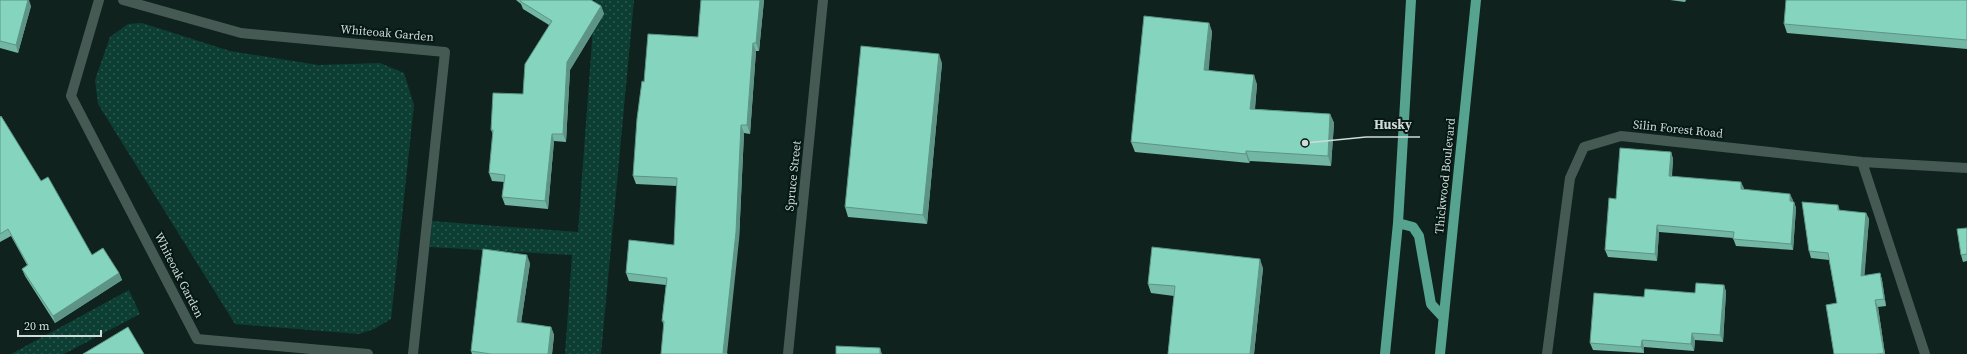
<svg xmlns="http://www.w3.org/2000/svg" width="1967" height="354" font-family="'Source Serif 4',serif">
	<defs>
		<pattern id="park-dots" width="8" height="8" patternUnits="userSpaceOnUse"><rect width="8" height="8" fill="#0d3e33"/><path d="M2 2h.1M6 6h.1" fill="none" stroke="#2f5950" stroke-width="1.8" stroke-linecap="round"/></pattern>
	</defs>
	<rect width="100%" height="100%" fill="#0f221d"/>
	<path fill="url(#park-dots)" d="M595 0H634L601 354H565L572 255 430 247 432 221 578 232Z
		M142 23 230 51 318 65 380 63 404 73 414 105 391 319 374 329 359 334 235 324 98 104 95 80 110 37 128 24Z
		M129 290 140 314 64 354H11Z"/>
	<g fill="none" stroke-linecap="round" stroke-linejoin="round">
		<path stroke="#465a54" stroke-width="10" d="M99 0 71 96 197 339 368 354
			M123 0 241 33 445 52 413 354
			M1862 162 1925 354
			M788 354 823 0
			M1547 354 1570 178 1584 147 1621 136 1862 162 1967 168"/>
		<path stroke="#56a38f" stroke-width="10" d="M1398 223 1413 227 1419 236 1431 304 1443 317
			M1385 354 1398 223 1411 0
			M1440 354 1476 0"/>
	</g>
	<path fill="#72b6a3" d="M0 0 31 6 18 53 0 48Z
		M516 0H591L601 6 604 14 570 70 566 142 554 141 548 209 505 205 502 197 504 182 492 181 489 173 493 134 491 130 523 94 549 25 523 9 521 4Z
		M701 0H764L759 51H756L750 134 744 133 739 240 664 325 662 321 666 285 629 281 626 273 674 245 677 186 636 184 633 176 644 82 698 37Z
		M1670 0H1686L1685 2Z
		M1967 0V49L1787 33 1784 24Z
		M1209 23 1212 32 1208 70 1257 84 1255 109 1330 114 1334 123 1331 166 1250 161 1249 163 1135 152 1131 142Z
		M942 63 927 224 848 217 845 207Z
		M0 117 41 181 92 255 119 273 122 280 55 323 25 276 22 269 27 265 11 236 0 242Z
		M1671 152 1673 159 1672 176 1744 188V190L1793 200V202H1794L1796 208 1793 250 1736 246 1733 238 1659 232 1657 261 1608 257 1605 250 1616 199Z
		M1838 205 1840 211 1866 213 1869 219 1864 276 1880 273 1882 280 1886 306 1878 307 1885 354H1834L1837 303 1829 260 1811 258 1809 251Z
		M1967 228V261L1963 262 1961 255Z
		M530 263 521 323 551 327 554 335 552 354H472L471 351Z
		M1263 268 1254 354H1168L1174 296 1151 293 1148 284Z
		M1724 285 1726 292 1723 342 1695 340 1694 351 1644 347V353L1593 350 1590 343 1695 293Z"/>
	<path fill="#5d9485" d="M28 0H29L31 6 18 53 16 45Z
		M760 0H764L759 51 756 43Z
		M601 6 604 14 570 70 566 142 563 134 567 62Z
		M1209 23 1212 32 1208 79 1204 70Z
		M753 43 756 51 750 134 747 125Z
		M939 54 942 63 927 224 923 215Z
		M1254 75 1257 84 1254 118 1250 109Z
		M1330 114 1334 123 1331 166 1328 156Z
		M741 125 744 133 739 240 727 354H724L723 353Z
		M552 134 554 141 548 209 545 201Z
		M1246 151 1250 161 1249 163 1246 154Z
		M1671 152 1673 159 1671 182 1669 176Z
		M1741 182 1744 188 1743 196 1741 189Z
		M1790 194 1793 200 1792 208 1790 201Z
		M1794 202 1796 208 1793 250 1791 244Z
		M1866 213 1869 219 1864 283 1861 276Z
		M1657 225 1659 232 1657 261 1655 254Z
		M527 255 530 263 520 330 517 322Z
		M1260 259 1263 268 1254 354H1250Z
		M119 273 122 280 55 323 53 316Z
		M1880 273 1882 280 1886 306 1884 299Z
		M1724 285 1726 292 1723 342 1720 335Z
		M1875 300 1878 307 1885 354H1884V353Z
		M551 327 554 335 552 354H548Z
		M1692 333 1695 340 1694 351 1691 344Z
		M1642 340 1644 347V353L1641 347Z
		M880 348 882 354H880Z"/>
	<path fill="#85d4be" stroke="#5d9485" d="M0 0H28L16 45 0 41Z
		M520 0H591L601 6 567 62 563 134H552L545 201 502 197 505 175 489 173 493 130H491L493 93 523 94 525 64 552 21 520 1Z
		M701 0H760L756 43H753L747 125H741L736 232 723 353H727V354H661L664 321H662L667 278 626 273 629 240 674 245 677 178 633 176 637 119 642 81 644 82 648 34 698 37Z
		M1786 0H1967V40L1784 24Z
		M1144 16 1209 23 1204 70 1254 75 1250 109 1330 114 1328 156 1246 151V154L1131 142Z
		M861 46 939 54 923 215 845 207Z
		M1 116 41 181 48 177 92 255 103 248 119 273 53 316 22 269 28 265 8 229 0 234V117Z
		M1620 148 1671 152 1669 176 1741 182V189L1790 194V201L1794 202 1791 244 1733 239 1734 232 1657 225 1655 254 1605 250 1609 198 1616 199Z
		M1802 202 1838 205V210L1866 213 1861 276 1880 273 1884 299 1875 300 1884 353 1877 354H1834L1826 305 1837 303 1828 253 1809 251Z
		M1967 228V254L1961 255 1957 229Z
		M1152 247 1260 259 1250 354H1168L1175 286 1148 284Z
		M483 249 527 255 517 322 551 327 548 354H491L471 351Z
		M1696 283 1724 285 1720 335 1692 333 1691 344 1642 340 1641 347 1590 343 1594 293 1644 297 1645 289 1695 293Z
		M128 327 144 354H83Z
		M836 346 880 348V354H836Z"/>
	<g text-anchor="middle" stroke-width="4" stroke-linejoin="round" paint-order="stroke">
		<g font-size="12" fill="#d1dcd8" stroke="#061814">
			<text transform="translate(387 33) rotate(5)" y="4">Whiteoak Garden</text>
			<text transform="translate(1678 129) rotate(6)" y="4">Silin Forest Road</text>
			<text transform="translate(793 176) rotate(-84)" y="4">Spruce Street</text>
			<text transform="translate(1445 176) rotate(-84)" y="4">Thickwood Boulevard</text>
			<text transform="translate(179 275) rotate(63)" y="4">Whiteoak Garden</text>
		</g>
	</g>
	<path fill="none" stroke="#d1dcd8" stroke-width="1.5" d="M1305 143L1366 137H1420"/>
	<circle fill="#d1dcd8" stroke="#061814" stroke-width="1.5" cx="1305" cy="143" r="4"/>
	<g font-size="13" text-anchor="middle" font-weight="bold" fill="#d1dcd8" stroke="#061814" stroke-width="4" stroke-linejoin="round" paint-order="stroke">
		<text x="1393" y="129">Husky</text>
	</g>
	<path d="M18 330v6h83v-6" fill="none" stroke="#d1dcd8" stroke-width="2"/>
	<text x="24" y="330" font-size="12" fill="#d1dcd8" stroke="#061814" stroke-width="3" paint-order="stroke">20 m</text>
</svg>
